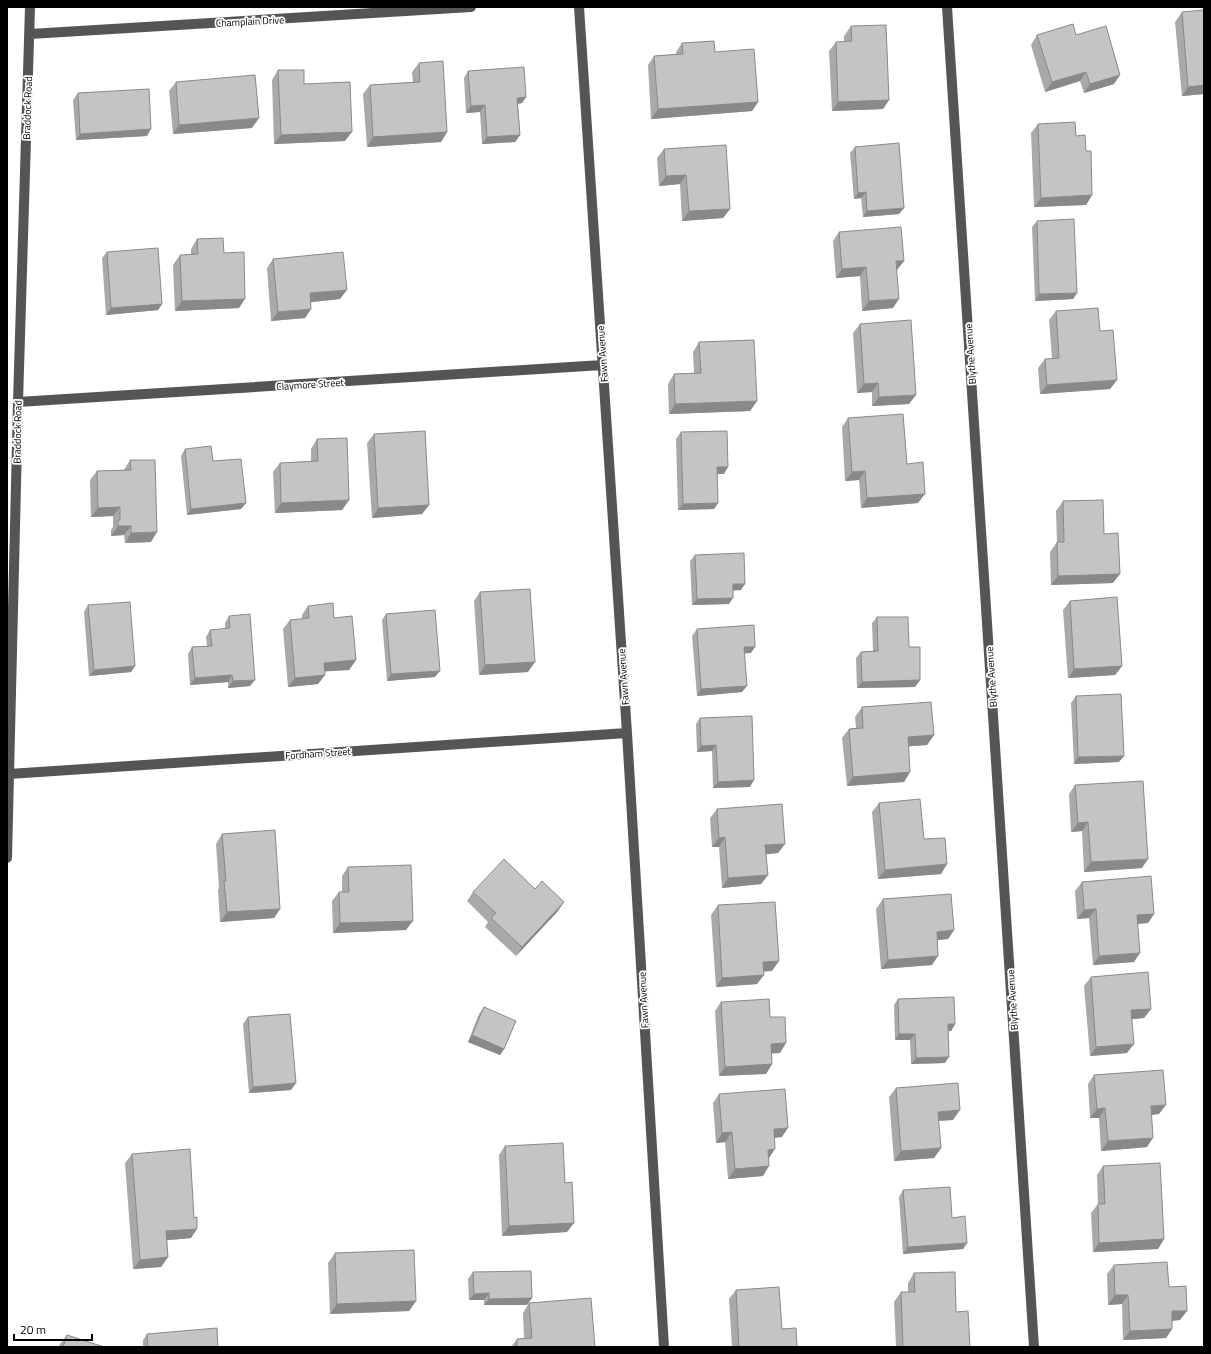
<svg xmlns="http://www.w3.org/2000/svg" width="1211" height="1354" font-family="'Titillium Web',sans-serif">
	<rect width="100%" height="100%" fill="#fff"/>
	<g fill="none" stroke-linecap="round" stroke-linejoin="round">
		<path stroke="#555" stroke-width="10" d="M579 7 627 733 664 1347
			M947 7 1034 1347
			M30 34 471 7
			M18 402 602 365
			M9 774 627 733
			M7 858 18 402 30 7"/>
	</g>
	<path fill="#a9a9a9" d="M1204 10V94L1182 96 1175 22 1182 12Z
		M851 26 889 100 883 109 832 111 829 51 836 42H844V36Z
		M1037 35H1076L1114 84 1084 93 1080 81 1045 92 1031 45Z
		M682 43 715 52 758 102 752 111 651 119 648 65 654 56 676 54V52Z
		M419 63 447 132 441 142 367 147 363 94 370 85 413 82 412 72Z
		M278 70 345 141 274 144 272 80Z
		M468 71 526 97 522 103 518 104 520 135 515 142 482 144 480 112 466 113 464 78Z
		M176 82 252 128 173 134 169 91Z
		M78 93 147 136 76 140 73 100Z
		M1038 124 1086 151 1092 195 1086 205 1034 207 1031 133Z
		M855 147 904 208 899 214 863 217 861 198 854 199 850 153Z
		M664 149 730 209 723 218 682 221 680 184 659 186 657 158Z
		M1037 221 1077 293 1073 299 1035 301 1032 227Z
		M839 232 897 270 893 308 862 311 860 276 836 278 833 241Z
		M197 239 224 253 239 308 175 311 173 265 180 255H191V249Z
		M107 252 162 304 158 310 106 315 102 258Z
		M273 259 340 299 311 302V309L305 318 271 321 267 268Z
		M1056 311 1100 331 1117 380 1110 389 1040 394 1038 368 1045 359 1052 358 1049 320Z
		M860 324 909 404 872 406V392L857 393 853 333Z
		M699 342 757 401 750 411 669 414 668 384 674 374 694 373 693 352Z
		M848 418 907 464 918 503 861 508 859 480 845 481 842 427Z
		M681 432 724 474H717L718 503 714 509 678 510 676 439Z
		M374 434 429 505 422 514 372 518 367 443Z
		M317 439 349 500 342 510 275 513 273 472 280 463 311 461V449Z
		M185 449 213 461 246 503 241 509 187 515 181 456Z
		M130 460 151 542 125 543 124 535 111 536V530L113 527V516L91 517 90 480 97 471 124 470Z
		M1063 501 1104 534 1113 583 1051 585 1050 552 1057 542 1056 511Z
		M695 555 741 590H733L729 604 692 605 690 561Z
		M480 592 528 672 479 675 474 601Z
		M1070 601 1122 666 1115 675 1068 678 1063 610Z
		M88 605 135 666 131 672 89 676 84 612Z
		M308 606 334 618 356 660 349 670 325 671V675L318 684 288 687 283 629 290 620 302 619V615Z
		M386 614 435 677 387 681 382 620Z
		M229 616 250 686 228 688V682L190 685 188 654 192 647 207 646 206 637 210 630 225 629V623Z
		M877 617 909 647 920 680 915 687 857 688 856 658 861 652 873 651 872 623Z
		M697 629 751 653H744L742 692 697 696 692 636Z
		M1076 696 1119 762 1074 764 1071 703Z
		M862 707 934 735 927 745 908 746 910 772 904 782 847 786 842 738 849 729 856 728 855 717Z
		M700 718 750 787 713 788 712 751 697 752 696 724Z
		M1075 785 1142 868 1084 872 1082 831 1071 832 1069 794Z
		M879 803 924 839 947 864 941 874 878 879 872 812Z
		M717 809 785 844 778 853 766 854 768 875 761 884 722 888 719 847H712L710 818Z
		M222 834 280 909 274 918 220 922 218 890 219 888 216 844Z
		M348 867 406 930 333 933 332 901 339 892H342V876Z
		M1082 882 1154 914 1148 923 1138 924 1134 962 1093 965 1089 918 1077 919 1075 891Z
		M473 892 558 911 516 956 485 927 488 922 467 901Z
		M883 899 954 930 948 939 937 940 932 965 881 969 876 909Z
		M718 905 772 971H764L757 984 716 987 711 915Z
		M1091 977 1151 1009 1144 1018 1132 1019 1127 1053 1090 1056 1084 986Z
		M898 999 955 1024 951 1031H948L945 1063 911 1064 910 1040H895L894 1005Z
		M721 1002 770 1017 780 1053H772V1064L766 1074 719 1076 715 1011Z
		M484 1007 504 1049 500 1055 468 1042 479 1014Z
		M248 1017 291 1090 249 1093 243 1024Z
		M1094 1075 1159 1114 1152 1115 1147 1147 1101 1151 1099 1118H1090L1088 1084Z
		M896 1088 953 1120 938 1121 941 1148 934 1158 894 1161 889 1097Z
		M719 1094 782 1137 775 1138 769 1158 763 1176 728 1179 725 1142 716 1143 713 1103Z
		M505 1146 567 1232 502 1236 499 1155Z
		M132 1154 194 1218 191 1238 167 1240 168 1257 161 1267 133 1269 125 1163Z
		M1103 1166 1164 1239 1158 1249 1093 1252 1091 1213 1098 1204 1097 1175Z
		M903 1190 967 1243 963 1249 903 1254 899 1197Z
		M335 1253 416 1301 409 1311 330 1314 328 1263Z
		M1114 1265 1180 1320 1172 1321V1329L1166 1338 1123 1340 1122 1304 1108 1305 1107 1274Z
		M473 1272 527 1305H484V1300H469L468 1279Z
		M914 1273 970 1347H896L894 1302 901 1292H908V1283Z
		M736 1290 782 1329 797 1347H732L729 1299Z
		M529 1303 595 1347H511L517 1339 524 1338 523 1313Z
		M147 1334 218 1347H143V1340Z
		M67 1335 104 1347H59L60 1344Z"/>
	<path fill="#898989" d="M1086 72 1080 81 1045 92 1052 82Z
		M1120 75 1114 84 1084 93 1090 84Z
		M1204 85V94L1182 96 1188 87Z
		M526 97 522 103 513 104 517 98Z
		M889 100 883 109 832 111 838 102Z
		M758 102 752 111 651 119 658 109Z
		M485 105 480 112 466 113 471 106Z
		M259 118 252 128 173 134 179 125Z
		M151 129 147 136 76 140 80 134Z
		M352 132 345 141 274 144 281 135Z
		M447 132 441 142 367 147 373 137Z
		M520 135 515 142 482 144 487 137Z
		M686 175 680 184 659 186 666 176Z
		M866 192 861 198 854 199 858 193Z
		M1092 195 1086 205 1034 207 1041 198Z
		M904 208 899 214 863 217 867 211Z
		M730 209 723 218 682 221 689 211Z
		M896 261H904L897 270Z
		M866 267 860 276 836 278 842 269Z
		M347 290 340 299 303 303 310 293Z
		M1077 293 1073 299 1035 301 1039 294Z
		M245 299 239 308 175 311 182 301Z
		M899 299 893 308 862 311 869 301Z
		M162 304 158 310 106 315 111 308Z
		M311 309 305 318 271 321 278 312Z
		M1117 380 1110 389 1040 394 1047 385Z
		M878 383 872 392 857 393 864 384Z
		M916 395 909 404 872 406 879 397Z
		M757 401 750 411 669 414 675 404Z
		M717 467H728L724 474H713Z
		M865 471 859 480 845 481 852 472Z
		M925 494 918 503 861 508 867 498Z
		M349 500 342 510 275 513 281 503Z
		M246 503 241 509 187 515 191 509Z
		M718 503 714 509 678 510 683 504Z
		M429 505 422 514 372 518 378 508Z
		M120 507 113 516 91 517 98 508Z
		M118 526H131L124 535 111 536Z
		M157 532 151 542 125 543 131 533Z
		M1120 574 1113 583 1051 585 1058 576Z
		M733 584H745L741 590 728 591Z
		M733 598 729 604 692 605 697 599Z
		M744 647H755L751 653 739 654Z
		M356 660 349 670 317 672 324 663Z
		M535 662 528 672 479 675 485 665Z
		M135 666 131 672 89 676 94 670Z
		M1122 666 1115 675 1068 678 1074 669Z
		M440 671 435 677 387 681 391 674Z
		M232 675 228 682 190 685 195 678Z
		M325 675 318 684 288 687 295 678Z
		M255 680 250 686 228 688 233 681Z
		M920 680 915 687 857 688 862 682Z
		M747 686 742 692 697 696 701 689Z
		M934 735 927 745 901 747 908 737Z
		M716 745 712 751 697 752 701 746Z
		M1124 756 1119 762 1074 764 1078 757Z
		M910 772 904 782 847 786 853 777Z
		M754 780 750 787 713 788 718 782Z
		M1088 822 1082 831 1071 832 1078 823Z
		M725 837 719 847H712L719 838Z
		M785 844 778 853 759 855 765 845Z
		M1148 859 1142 868 1084 872 1091 862Z
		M947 864 941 874 878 879 885 870Z
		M768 875 761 884 722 888 728 878Z
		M564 902 558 911 516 956 522 947Z
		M280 909 274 918 220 922 227 912Z
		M1096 909 1089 918 1077 919 1084 910Z
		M1154 914 1148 923 1131 924 1137 915Z
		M413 921 406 930 333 933 340 923Z
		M954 930 948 939 930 941 937 932Z
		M1140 953 1134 962 1093 965 1099 956Z
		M938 956 932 965 881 969 888 960Z
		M779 961 772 971 756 972 763 962Z
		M764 975 757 984 716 987 722 978Z
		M1151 1009 1144 1018 1125 1020 1131 1010Z
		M948 1024H955L951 1031H943Z
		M899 1034H915L910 1040H895Z
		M472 1035 504 1049 500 1055 468 1042Z
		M786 1043 780 1053 765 1054 771 1044Z
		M1134 1044 1127 1053 1090 1056 1096 1047Z
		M949 1057 945 1063 911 1064 916 1058Z
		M772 1064 766 1074 719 1076 725 1067Z
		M296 1083 291 1090 249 1093 253 1087Z
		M1166 1105 1159 1114 1145 1115 1151 1106Z
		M1105 1108 1099 1118H1090L1097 1109Z
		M960 1110 953 1120 931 1121 938 1112Z
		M788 1128 782 1137 767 1138 774 1129Z
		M732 1132 725 1142 716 1143 722 1133Z
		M1153 1138 1147 1147 1101 1151 1108 1141Z
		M941 1148 934 1158 894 1161 901 1151Z
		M775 1149 769 1158 768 1150Z
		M769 1166 763 1176 728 1179 735 1169Z
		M574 1223 567 1232 502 1236 509 1226Z
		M197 1229 191 1238 159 1241 166 1231Z
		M1164 1239 1158 1249 1093 1252 1099 1243Z
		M967 1243 963 1249 903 1254 908 1247Z
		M168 1257 161 1267 133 1269 140 1260Z
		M489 1293 484 1300H469L474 1294Z
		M1115 1295H1128L1122 1304 1108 1305Z
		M532 1298 527 1305H484L489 1299Z
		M416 1301 409 1311 330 1314 337 1304Z
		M1172 1311H1187L1180 1320 1165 1321Z
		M1172 1329 1166 1338 1123 1340 1130 1331Z"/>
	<path fill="#c4c4c4" stroke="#898989" d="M1204 10V85L1188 87 1182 12Z
		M1073 24 1076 35 1106 26 1120 75 1090 84 1086 72 1052 82 1037 35Z
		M886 25 889 100 838 102 836 42 852 41 851 26Z
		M714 41 715 52 754 49 758 102 658 109 654 56 683 54 682 43Z
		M443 61 447 132 373 137 370 85 420 82 419 63Z
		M524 67 526 97 517 98 520 135 487 137 485 105 471 106 468 71Z
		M278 70H304V84L350 82 352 132 281 135Z
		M255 75 259 118 179 125 176 82Z
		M149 89 151 129 80 134 78 93Z
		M1075 122 1076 136 1085 135 1086 151H1091L1092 195 1041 198 1038 124Z
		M899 143 904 208 867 211 866 192 858 193 855 147Z
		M726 145 730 209 689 211 686 175 666 176 664 149Z
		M1074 219 1077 293 1039 294 1037 221Z
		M901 227 904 261H896L899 299 869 301 866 267 842 269 839 232Z
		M223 238 224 253 244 252 245 299 182 301 180 255 198 254 197 239Z
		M158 248 162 304 111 308 107 252Z
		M343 252 347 290 310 293 311 309 278 312 273 259Z
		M1098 308 1100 331 1113 330 1117 380 1047 385 1045 359 1059 358 1056 311Z
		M911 320 916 395 879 397 878 383 864 384 860 324Z
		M754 340 757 401 675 404 674 374 701 373 699 342Z
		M903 414 907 464 923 462 925 494 867 498 865 471 852 472 848 418Z
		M425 431 429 505 378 508 374 434Z
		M727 431 728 467H717L718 503 683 504 681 432Z
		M347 438 349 500 281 503 280 463 318 461 317 439Z
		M211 446 213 461 241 459 246 503 191 509 185 449Z
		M130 460H155L157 532 131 533V526H118V520H120V507L98 508 97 471 131 470Z
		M1103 500 1104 534 1118 533 1120 574 1058 576 1057 542H1064L1063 501Z
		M744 553 745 584H733V598L697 599 695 555Z
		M530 589 535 662 485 665 480 592Z
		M1117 597 1122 666 1074 669 1070 601Z
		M130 602 135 666 94 670 88 605Z
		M333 603 334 618 352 616 356 660 324 663 325 675 295 678 290 620 309 618 308 606Z
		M435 610 440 671 391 674 386 614Z
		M250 614 255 680 233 681 232 675 195 678 192 647 212 646 210 630 230 628 229 616Z
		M877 617H908L909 647H920V680L862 682 861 652 878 651Z
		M754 625 755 647H744L747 686 701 689 697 629Z
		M1121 694 1124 756 1078 757 1076 696Z
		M931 702 934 735 908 737 910 772 853 777 849 729 863 728 862 707Z
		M752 716 754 780 718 782 716 745 701 746 700 718Z
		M1143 781 1148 859 1091 862 1088 822 1078 823 1075 785Z
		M920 799 924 839 945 838 947 864 885 870 879 803Z
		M782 804 785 844 765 845 768 875 728 878 725 837 719 838 717 809Z
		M275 830 280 909 227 912 224 881H226L222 834Z
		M504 859 535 889 542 881 564 902 522 947 491 918 496 913 473 892Z
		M411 865 413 921 340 923 339 892H349L348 867Z
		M1151 876 1154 914 1137 915 1140 953 1099 956 1096 909 1084 910 1082 882Z
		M951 894 954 930 937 932 938 956 888 960 883 899Z
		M775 902 779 961 763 962 764 975 722 978 718 905Z
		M1148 972 1151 1009 1131 1010 1134 1044 1096 1047 1091 977Z
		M954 997 955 1024H948L949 1057 916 1058 915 1034H899L898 999Z
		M769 999 770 1017H785L786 1043 771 1044 772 1064 725 1067 721 1002Z
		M484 1007 516 1021 504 1049 472 1035Z
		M290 1014 296 1083 253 1087 248 1017Z
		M1163 1070 1166 1105 1151 1106 1153 1138 1108 1141 1105 1108 1097 1109 1094 1075Z
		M958 1083 960 1110 938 1112 941 1148 901 1151 896 1088Z
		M785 1089 788 1128 774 1129 775 1149 768 1150 769 1166 735 1169 732 1132 722 1133 719 1094Z
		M563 1143 565 1183 572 1182 574 1223 509 1226 505 1146Z
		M190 1149 194 1218 197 1217V1229L166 1231 168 1257 140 1260 132 1154Z
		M1160 1163 1164 1239 1099 1243 1098 1204H1105L1103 1166Z
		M950 1187 952 1218 965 1216 967 1243 908 1247 903 1190Z
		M414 1250 416 1301 337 1304 335 1253Z
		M1167 1262 1169 1287 1186 1286 1187 1311H1172V1329L1130 1331 1128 1295H1115L1114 1265Z
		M531 1271 532 1298 489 1299V1293L474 1294 473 1272Z
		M955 1272 956 1312 968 1311 970 1347H903L901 1292H915L914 1273Z
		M779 1287 782 1329 796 1328 797 1347H739L736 1290Z
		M591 1298 595 1347H517V1339L532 1338 529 1303Z
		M217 1328 218 1347H148L147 1334Z
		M67 1335 104 1347H63Z"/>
	<g text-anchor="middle" stroke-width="3.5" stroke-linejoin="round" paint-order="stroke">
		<g font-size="10" fill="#000" stroke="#fff">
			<text transform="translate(250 21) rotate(-3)" y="4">Champlain Drive</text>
			<text transform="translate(27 108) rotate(-88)" y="4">Braddock Road</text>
			<text transform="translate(602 354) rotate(-94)" y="4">Fawn Avenue</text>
			<text transform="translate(970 354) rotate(-94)" y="4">Blythe Avenue</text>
			<text transform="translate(310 384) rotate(-4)" y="4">Claymore Street</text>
			<text transform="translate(17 432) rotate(-89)" y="4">Braddock Road</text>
			<text transform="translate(623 677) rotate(-94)" y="4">Fawn Avenue</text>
			<text transform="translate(991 677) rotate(-94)" y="4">Blythe Avenue</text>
			<text transform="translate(318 753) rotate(-4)" y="4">Fordham Street</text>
			<text transform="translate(643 1000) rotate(-93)" y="4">Fawn Avenue</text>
			<text transform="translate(1012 1000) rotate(-94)" y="4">Blythe Avenue</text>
		</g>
	</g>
	<rect width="1211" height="1354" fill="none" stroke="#000000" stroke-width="16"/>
	<path d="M14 1334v6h78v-6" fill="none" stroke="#000000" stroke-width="2"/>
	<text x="20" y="1334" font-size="12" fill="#000000" stroke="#ffffff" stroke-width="3" paint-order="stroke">20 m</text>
</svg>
